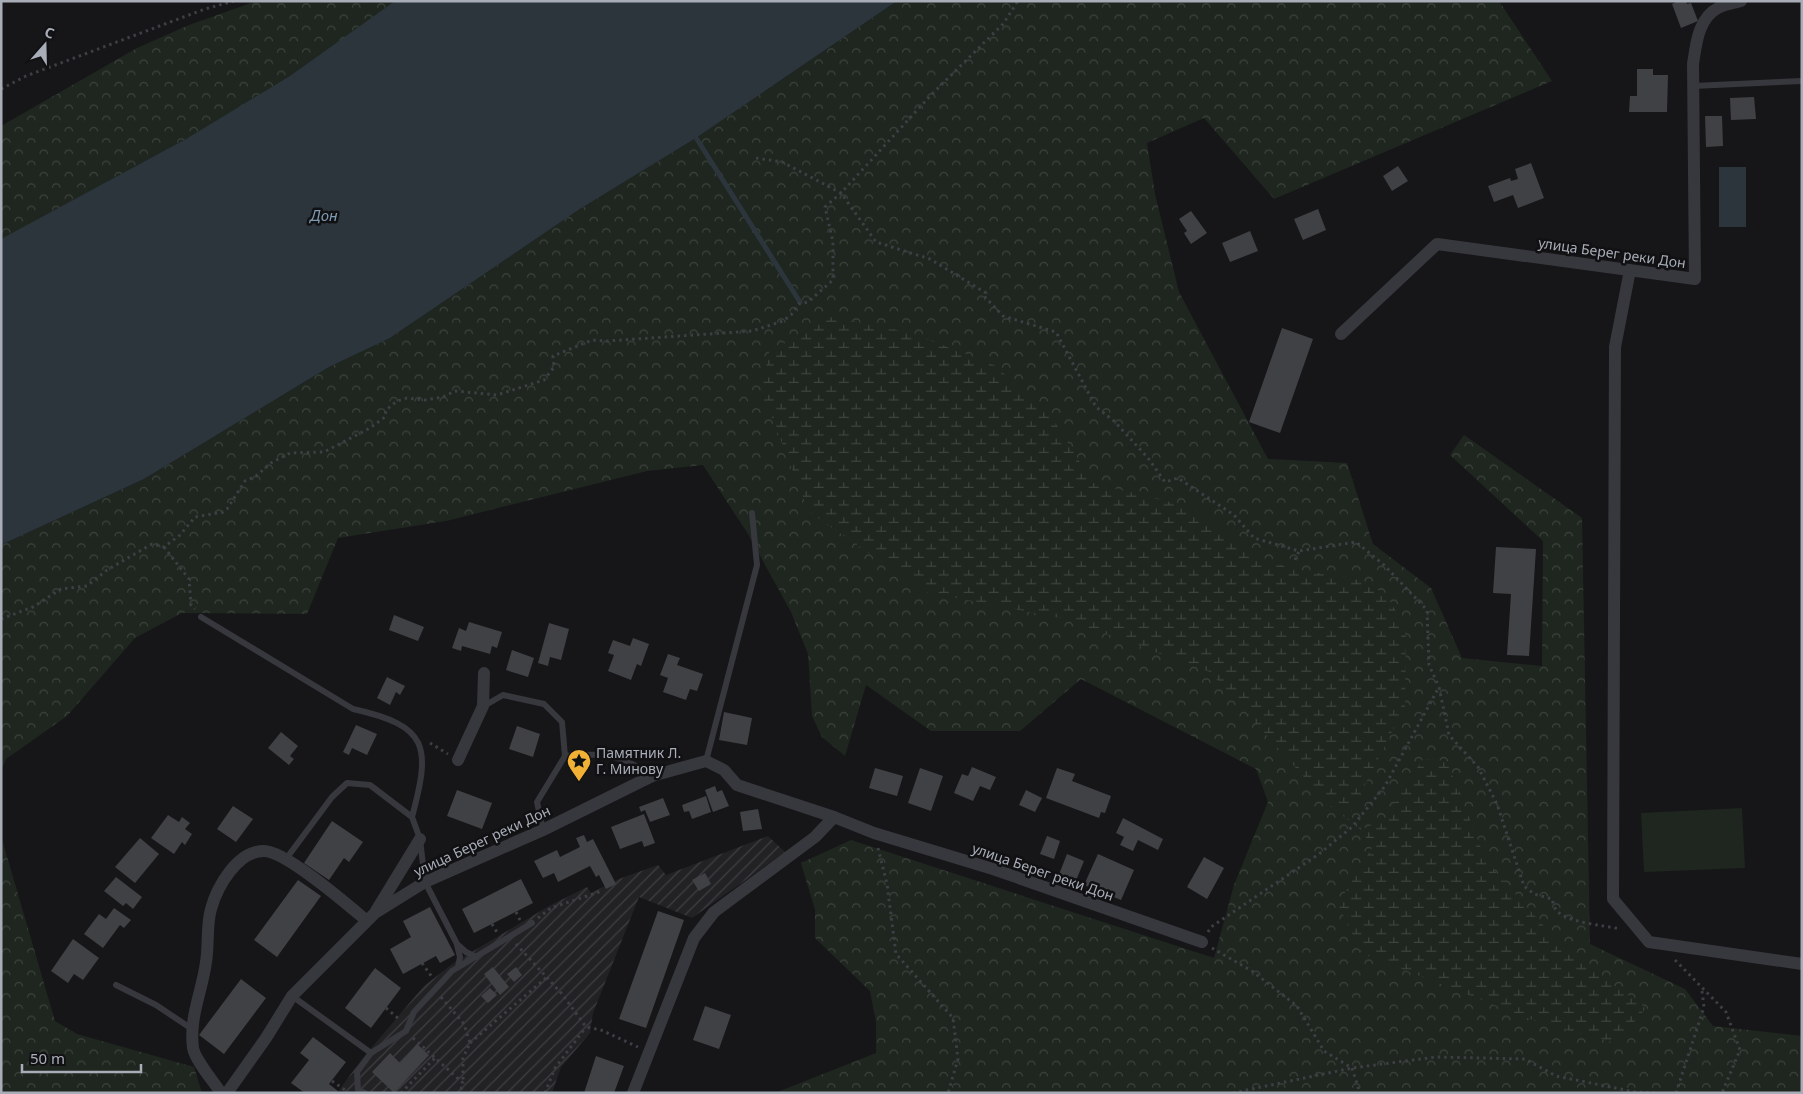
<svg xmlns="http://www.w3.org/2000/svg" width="1803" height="1094" font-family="'Noto Sans',sans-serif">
	<defs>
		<pattern id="industrial-furrows" width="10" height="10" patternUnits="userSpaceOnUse" patternTransform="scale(1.25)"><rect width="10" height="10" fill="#222225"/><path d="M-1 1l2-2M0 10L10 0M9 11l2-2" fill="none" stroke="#3f3f43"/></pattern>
		<pattern id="forest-crowns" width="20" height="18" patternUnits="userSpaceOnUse" patternTransform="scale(1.25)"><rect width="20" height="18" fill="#1e261f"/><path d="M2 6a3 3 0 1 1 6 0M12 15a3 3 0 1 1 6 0" fill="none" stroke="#3c433d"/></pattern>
		<pattern id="wetland-marsh" width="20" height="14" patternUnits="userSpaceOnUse" patternTransform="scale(1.25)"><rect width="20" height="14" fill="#1e261f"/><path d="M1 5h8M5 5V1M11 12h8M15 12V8" fill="none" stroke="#3c433d"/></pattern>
	</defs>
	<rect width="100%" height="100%" fill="#161618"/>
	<path fill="url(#industrial-furrows)" d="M768 836 785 852 692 918 639 897 593 1013 590 1033 561 1067 552 1093H337L362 1059 424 986 455 962 549 906 587 887 591 893 619 879 658 865 666 875Z"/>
	<path fill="url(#forest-crowns)" d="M257 1H418L379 27 1 249V126L137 48 189 25Z
		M897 1H1499L1552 81 1274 199 1204 118 1147 143 1155 194 1179 292 1268 459 1347 463 1373 544 1431 588 1462 658 1542 666 1543 541 1450 455 1464 435 1582 518 1590 944 1685 989 1713 1026 1802 1036V1093H775L876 1053V1022L870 991 815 938V910L801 863 851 840 1214 958 1234 885 1268 802 1256 769 1081 679 1020 731H931L866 685 845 756 822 737 812 716 808 654 791 612 748 534 703 465 647 471 446 521 338 538 307 614 182 613 135 638 67 716 6 759 1 770V545L144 479 329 367 390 338 580 209 696 138Z
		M1 836 55 1021 77 1034 194 1067 202 1093H1Z"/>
	<path fill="url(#wetland-marsh)" d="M832 317 914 334 994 365 1049 413 1093 483 1194 508 1242 549 1290 569 1353 578 1385 593 1406 628 1405 706 1349 816 1365 828 1385 819 1423 759 1447 761 1486 861 1567 952 1646 1008 1616 1043 1543 1024 1361 953 1338 904 1372 848 1362 831 1329 805 1210 672 1065 619 926 592 809 512 761 390 769 352Z"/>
	<path fill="#1e261f" d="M1742 808 1745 868 1644 872 1641 813Z"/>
	<path fill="#2c353c" d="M395 1H897L696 138 580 209 390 338 329 367 144 479 1 545V239L186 139 290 76Z
		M1719 167H1746V227H1719Z"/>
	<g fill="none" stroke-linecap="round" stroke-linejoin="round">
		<path stroke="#2c353c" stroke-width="5" d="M693 133 800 302"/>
	</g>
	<path fill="#404145" d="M1678 1H1686L1687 4 1691 3 1698 21 1681 28 1672 4Z
		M1637 69H1653V75H1668L1667 112H1629L1630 96H1637Z
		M1754 97 1756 119 1731 120 1730 98Z
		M1705 116H1722L1723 146 1706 147Z
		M1531 163 1544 198 1518 208 1513 195 1494 202 1488 186 1510 178 1511 181 1518 179 1515 169Z
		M1398 166 1408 181 1392 191 1383 176Z
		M1318 209 1326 230 1303 240 1294 219Z
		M1191 211 1207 233 1191 244 1184 233 1187 231 1179 219Z
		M1250 231 1258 251 1230 262 1222 243Z
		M1282 328 1313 339 1280 433 1249 422Z
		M1496 547 1536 549 1529 656 1507 655 1511 594 1493 593Z
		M394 615 424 627 418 641 389 630Z
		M469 622 502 632 497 648 492 646 490 654 462 646 461 651 452 648 459 628 466 631Z
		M549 623 569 629 561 660 550 657 548 666 538 663Z
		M633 638 649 644 641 666 637 664 631 680 608 671 614 655 608 653 613 640 630 646Z
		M512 650 534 658 528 677 506 670Z
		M668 654 680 658 677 665 703 674 697 691 690 689 686 700 663 692 668 678 660 675Z
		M387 677 405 686 400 695 396 692 390 705 377 698Z
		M724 712 752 718 747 745 719 740Z
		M356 725 377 734 367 755 352 748 349 755 343 752Z
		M517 726 540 734 533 757 509 749Z
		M281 732 298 746 290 756 294 759 289 765 268 748Z
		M972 767 996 777 990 790 980 786 973 801 954 793 962 774 968 776Z
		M875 768 903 776 897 796 869 788Z
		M920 768 943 776 931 811 908 803Z
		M1057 768 1075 774 1072 781 1111 796 1105 813 1101 812 1099 818 1046 798Z
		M715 786 717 792 722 790 729 806 713 812 705 790Z
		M457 790 492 803 482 829 447 816Z
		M1026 790 1042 798 1035 812 1019 805Z
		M706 796 711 812 692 819 689 811 684 812 682 805Z
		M663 798 670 815 650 822 645 810 641 812 639 807Z
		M233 806 253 819 236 842 217 829Z
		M758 809 762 829 743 831 740 812Z
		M644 814 655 843 644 847 642 841 620 849 611 827Z
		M168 815 179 822 182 817 190 823 185 829 192 834 185 845 182 842 174 854 151 838Z
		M1123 818 1163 839 1158 850 1138 840 1133 851 1120 845 1124 837 1116 833Z
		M332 821 363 842 349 862 344 858 329 880 304 863Z
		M584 835 587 842 593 839 616 884 606 889 599 875 596 877 590 866 558 882 554 873 543 878 534 861 557 850 560 857 580 847 576 838Z
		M1047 836 1060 841 1054 859 1040 854Z
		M140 838 159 854 135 883 115 867Z
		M1067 854 1084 861 1075 883 1058 877Z
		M1098 854 1134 870 1121 900 1084 885Z
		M1204 857 1224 868 1207 899 1187 887Z
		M705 873 711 884 699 891 692 880Z
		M116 877 142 897 133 909 126 903 123 906 104 891Z
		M521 879 533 903 474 933 462 909Z
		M298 880 321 896 277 957 254 940Z
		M430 907 455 955 440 963 436 956 403 974 390 949 411 937 403 921Z
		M114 908 131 920 124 928 120 925 103 948 84 934 99 914 106 919Z
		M658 911 684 920 646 1028 619 1019Z
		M73 939 99 958 83 980 74 974 68 983 51 971Z
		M493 967 509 987 500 995 484 974Z
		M516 967 522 975 514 982 507 974Z
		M375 968 401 988 371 1028 345 1008Z
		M241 979 266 998 224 1054 199 1035Z
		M490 988 497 995 488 1003 481 996Z
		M705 1006 731 1015 719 1049 693 1040Z
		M313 1037 346 1062 329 1084 338 1091 337 1093H305L291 1083 309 1060 300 1053Z
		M417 1044 429 1055 394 1093 372 1072 390 1053 400 1063Z
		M596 1056 624 1066 614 1093H584Z"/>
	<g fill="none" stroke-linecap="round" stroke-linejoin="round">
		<path stroke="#3d3f44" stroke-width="3" stroke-dasharray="2.5 4" stroke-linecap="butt" d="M1 89 26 76 205 9 234 1
			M756 158 782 162 841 193 876 242 930 259 986 293 984 296 1003 316 1056 332 1096 407 1114 421 1148 458 1165 482 1178 478 1234 515 1254 538 1299 551 1356 542 1384 565 1427 610 1429 665 1439 687
			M164 547 189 579 191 605 195 609
			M1295 560 1299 551
			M1 619 33 607 61 589 87 586 107 570 152 544 164 547 180 535 195 517 223 512 227 509 245 481 256 476 271 463 290 453 324 452 370 428 385 417 386 410 397 401 407 398 425 400 443 397 455 391 497 395 544 380 554 367 553 356 592 340 607 341 752 331 783 321 791 315 799 304 808 302 833 280V242L825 207 841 193 932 94 1003 24 1018 1
			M430 743 448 754
			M878 848 887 884 896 954 953 1018 958 1059 948 1093
			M516 912 520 920
			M538 918 551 908 602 891
			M492 924 498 934
			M1208 932 1211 927 1319 854 1352 827 1385 786 1439 687 1449 735 1478 767 1497 804 1524 886 1534 894 1552 899C1553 902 1554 907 1556 910 1567 923 1603 925 1620 929
			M516 944 562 994 586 1027 601 1030 638 1047
			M1212 948 1252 971 1297 1006 1324 1051 1352 1068 1360 1093
			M1675 960 1726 1012 1740 1050 1722 1093
			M422 963 432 977
			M441 997 464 1024 470 1043 463 1058V1083
			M386 1008 400 1020
			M413 1038 463 1083 460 1093
			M470 1043 547 977
			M332 1081 348 1092
			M401 1093 435 1058
			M545 1093 555 1068 586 1027
			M1233 1093 1352 1068 1436 1057 1525 1059 1556 1076 1635 1092 1656 1093
			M1676 1093 1704 1007 1702 991"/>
		<path stroke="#37383d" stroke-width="6" d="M1693 86 1802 81
			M201 617 353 709C429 726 431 746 412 817
			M484 706 503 695 544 704 562 722 565 756C603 753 619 753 652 776
			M706 761 757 565 752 513
			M543 830 537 802 565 756
			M286 859 332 797 347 783 370 785 412 817 420 839 425 882 457 944 466 952 476 957
			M457 945 460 957 458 967
			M116 985 156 1005 192 1029
			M292 996 371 1053
			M365 1093 358 1090 357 1072 371 1053 406 1031 414 1012 452 971 532 923"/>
		<path stroke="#37383d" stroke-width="12" d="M1630 270 1615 347 1613 899 1649 942 1802 964
			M1341 334 1437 244 1695 279 1693 64C1696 45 1698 18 1718 8 1725 4 1734 3 1741 1
			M458 760 483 706 484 673
			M376 911 420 839
			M221 1093C214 1082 195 1060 193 1048 189 1017 202 992 206 962 209 945 206 927 211 909 217 887 237 851 264 851 286 851 349 906 367 921
			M227 1093 266 1038 292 996 375 913 425 882 543 830 652 776 706 761 724 770 737 785 834 817 874 833 993 869 1202 942
			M633 1093 694 938 714 912 815 837 834 817"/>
	</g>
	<defs>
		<g id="sight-pin" transform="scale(1.25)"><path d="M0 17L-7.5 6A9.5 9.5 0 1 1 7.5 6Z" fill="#f2b134" stroke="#111113"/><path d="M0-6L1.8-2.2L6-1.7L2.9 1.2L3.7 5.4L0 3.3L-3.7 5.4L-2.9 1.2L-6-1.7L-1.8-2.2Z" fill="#111"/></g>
	</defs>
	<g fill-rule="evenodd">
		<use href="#sight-pin" x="579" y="761"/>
	</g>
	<g text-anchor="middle" stroke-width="5" stroke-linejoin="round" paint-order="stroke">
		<g font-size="14" fill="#a8adb8" stroke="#111113">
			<text transform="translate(1612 253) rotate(8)" y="5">улица Берег реки Дон</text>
			<text transform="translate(482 841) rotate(-25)" y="5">улица Берег реки Дон</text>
			<text transform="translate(1043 872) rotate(19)" y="5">улица Берег реки Дон</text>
		</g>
		<g font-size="14" fill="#a8adb8" stroke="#111113" text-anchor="start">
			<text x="596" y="758">Памятник Л.<tspan x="596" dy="16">Г. Минову</tspan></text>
		</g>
		<g font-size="15" font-style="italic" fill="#7f9bb3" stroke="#111113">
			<text x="324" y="221">Дон</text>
		</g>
	</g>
	<rect width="1803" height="1094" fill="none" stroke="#a8adb8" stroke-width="5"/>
	<g transform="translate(45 45) rotate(20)" stroke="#111113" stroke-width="4" paint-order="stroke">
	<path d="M0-4L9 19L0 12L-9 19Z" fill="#a8adb8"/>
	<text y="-8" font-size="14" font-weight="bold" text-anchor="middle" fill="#a8adb8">С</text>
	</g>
	<path d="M22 1064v8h119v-8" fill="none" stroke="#a8adb8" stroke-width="2.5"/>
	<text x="30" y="1064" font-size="15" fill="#a8adb8" stroke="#111113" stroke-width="4" paint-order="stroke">50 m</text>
</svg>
